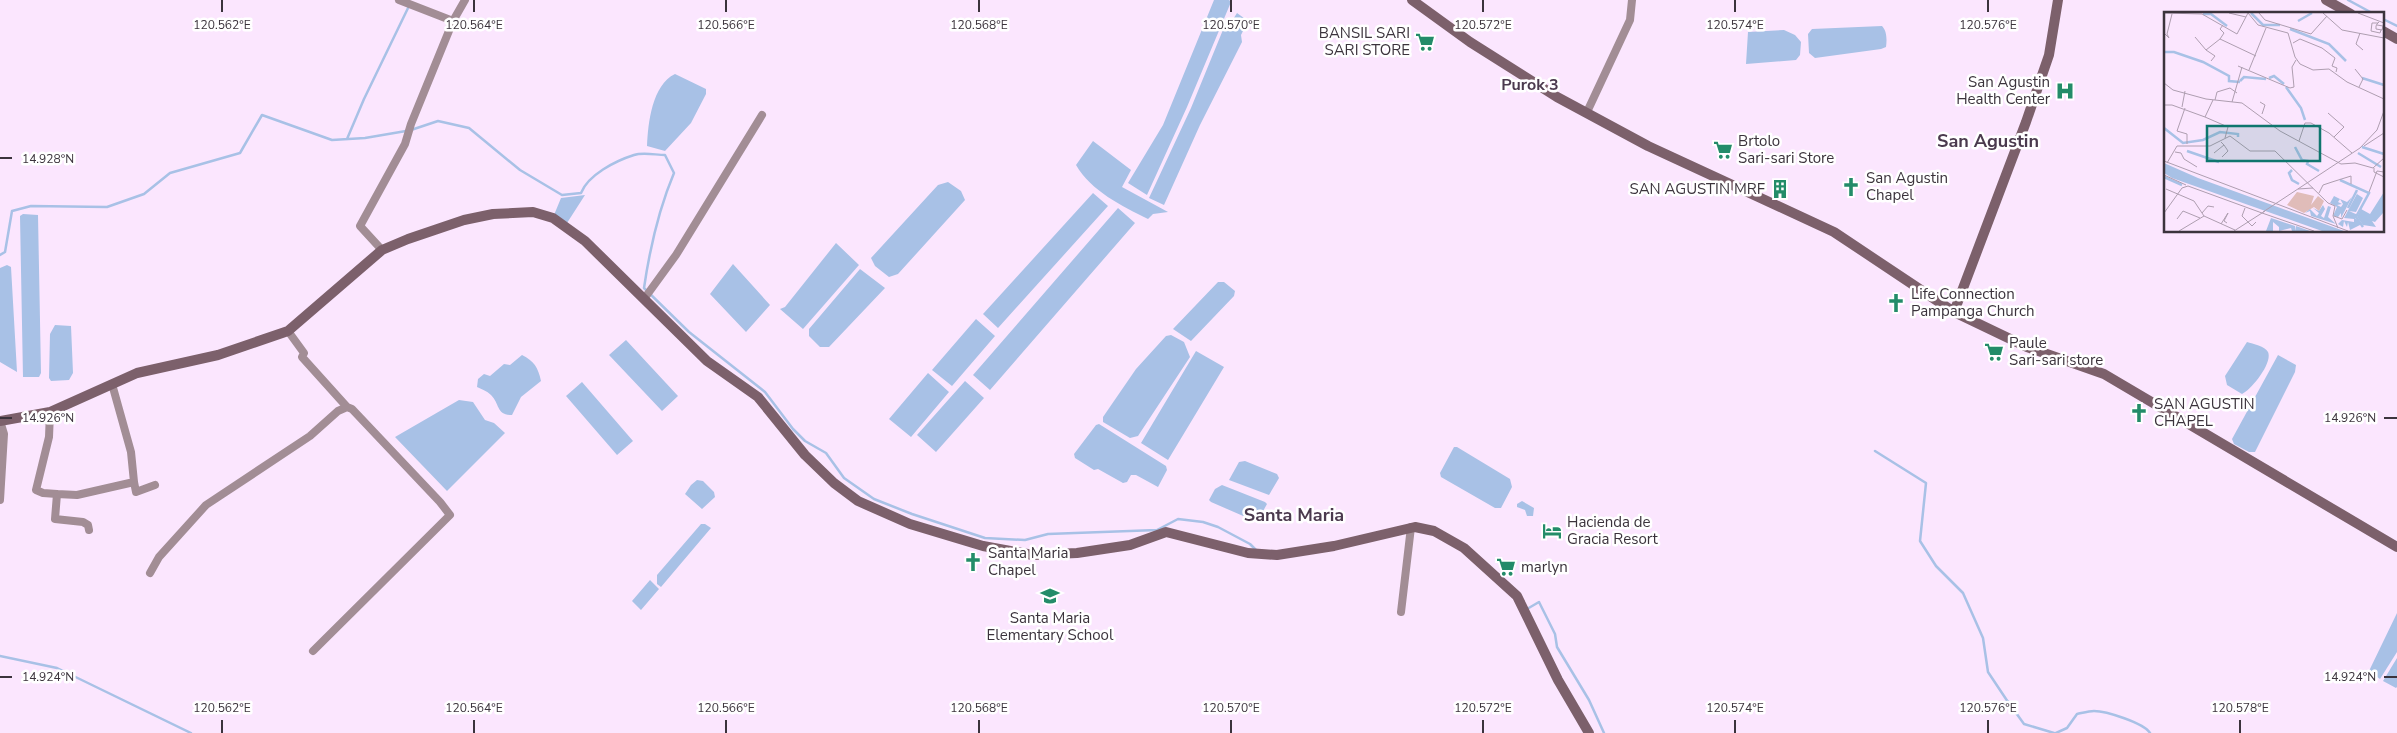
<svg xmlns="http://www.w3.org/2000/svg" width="2397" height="733" font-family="'Nunito Sans',sans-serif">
	<rect width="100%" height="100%" fill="#fbe6fe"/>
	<path fill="#a8c1e6" d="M1214 0H1229L1231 2 1187 107 1147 195 1128 183 1163 125Z
		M1237 13 1248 21 1241 35 1242 42 1200 125 1164 205 1149 198 1191 108 1227 20 1232 21Z
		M1882 26C1887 31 1887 40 1886 47L1881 49 1815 58 1809 53 1808 34 1812 29Z
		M1784 30 1795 35 1801 42 1800 55 1796 60 1746 64 1748 32Z
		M675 74 706 89V94L691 123 665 151 647 146C648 123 652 85 675 74Z
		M1093 141 1131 170 1122 187 1168 212 1153 214 1148 219C1122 206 1091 191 1076 165Z
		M948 182 961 191 965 200 898 274 889 277 875 266 871 258 938 185Z
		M1093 193 1108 206 998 328 983 314Z
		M585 195 567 223 554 215 561 198Z
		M1118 208 1135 223 990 390 973 375Z
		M23 214 38 215 41 373 39 377H23L20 216Z
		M836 243 859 265 803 329 780 309 785 307Z
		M733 264 770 305 746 332 710 294Z
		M7 265 11 267 17 372 0 362V268Z
		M860 269 885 288 829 347H820L809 336V329Z
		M1218 282H1224L1235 291 1234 296 1191 341 1173 329Z
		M976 319 995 336 952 386 932 370Z
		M55 325 71 326 73 373 69 380 51 381 49 378 50 334Z
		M1171 335 1184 342 1190 357 1138 436 1130 438 1103 422V417L1136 369 1166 336Z
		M626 340 678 396 662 411 609 355Z
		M2247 342C2253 344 2265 346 2268 352 2273 363 2251 390 2242 394L2227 385 2225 376Z
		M1196 351 1224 367 1168 460 1141 443Z
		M522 355C534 361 538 367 541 381L521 397 512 415C496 415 500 404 491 395 487 391 481 389 477 387L478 379 484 374 490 376 504 364 510 365Z
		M2278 355 2296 365 2295 372 2255 452H2249L2234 444 2232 439Z
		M928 373 949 392 911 437 889 419Z
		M965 381 984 398 936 452 917 435Z
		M582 382 633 441 617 455 566 396Z
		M459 400 473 402 485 420 494 423 505 433 447 491 395 437Z
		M1099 424 1166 466 1167 470 1158 487 1136 475H1131L1127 482 1123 483 1098 469 1094 470 1075 458 1074 454 1096 425Z
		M1454 447H1457L1510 479 1512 487 1501 508H1495L1441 477 1440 473Z
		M1245 461 1277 474 1279 478 1269 495 1229 480 1239 462Z
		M697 480 703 481 714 492 715 497 702 509 685 494 691 485Z
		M1222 485 1265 502 1267 504 1257 522 1211 502 1209 500 1215 489Z
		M1522 501 1534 508 1533 516H1527L1525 510 1517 507V504Z
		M701 524H705L711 528 661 587 657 584V575Z
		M650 580 659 589 641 610 632 601Z
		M2397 613V652L2380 679 2369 671Z
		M2397 658V687L2396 688 2383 681Z"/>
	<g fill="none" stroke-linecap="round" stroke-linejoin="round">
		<path stroke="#a8c1e6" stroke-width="2.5" d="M2348 0 2374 14
			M2383 19 2397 26
			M411 130 438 121 469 128 520 170 562 195 581 193C588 175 615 161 634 155 643 152 656 155 665 155L674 173C658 211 650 247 644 288L689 332 765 392 793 429 805 441 826 453 844 478 874 499 912 514 985 538 1025 540 1048 534 1157 530 1178 519 1203 522 1218 527 1250 544 1256 550
			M347 139 364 99 409 6
			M0 255 5 252 12 211 31 206 107 207 144 194 170 173 240 153 262 115 332 140 365 138 406 131
			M1875 451 1926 483 1920 541 1936 566 1963 593 1983 638 1988 672 2006 699 2024 724 2054 733
			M1527 609 1539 602 1555 634 1557 647 1589 700 1604 733
			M0 656 57 668 191 733
			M2056 733 2067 728 2077 714C2082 713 2089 711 2094 711 2106 711 2144 723 2150 733"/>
		<path stroke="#a28d95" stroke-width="8" d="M453 21 465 0
			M1587 112 1630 20 1632 0
			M382 250 360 226 405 144 411 124 453 21 399 0
			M644 299 676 255 762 115
			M50 412 49 437 36 490 43 493 57 494 55 519 83 522 88 525 89 530
			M134 482 136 492 155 485
			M57 494 77 495 134 482 131 452 112 384
			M0 500 4 434 0 421
			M150 573 159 557 206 505 310 436 338 411 347 407 302 357 304 353 288 331
			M1401 612 1411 527
			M313 651 450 515 440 502 352 409 347 407"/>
		<path stroke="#7c606b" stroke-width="10" d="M1412 0 1470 42 1557 97 1648 146 1834 232 1954 312 2027 347 2104 374 2397 547
			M2326 0 2351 14
			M2383 31 2397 39
			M1954 312 2026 122 2049 55 2058 0
			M0 421 50 412 137 373 218 355 288 331 382 250 408 239 464 220 493 214 533 212 553 218 585 241 707 361 758 397 805 455 834 483 858 501 910 524 983 546 1033 555 1077 553 1130 545 1166 532 1248 553 1277 555 1334 546 1415 527 1434 531 1464 548 1517 596 1558 680 1589 733"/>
	</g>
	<path fill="none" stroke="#3b333c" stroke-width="2" d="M222 0V12M474 0V12M726 0V12M979 0V12M1231 0V12M1483 0V12M1735 0V12M1988 0V12M0 158H12M0 418H12M2384 418H2397M0 677H12M2384 677H2397M222 720V733M474 720V733M726 720V733M979 720V733M1231 720V733M1483 720V733M1735 720V733M1988 720V733M2240 720V733"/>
	<defs>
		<g id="supermarket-bare" transform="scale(1.5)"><path d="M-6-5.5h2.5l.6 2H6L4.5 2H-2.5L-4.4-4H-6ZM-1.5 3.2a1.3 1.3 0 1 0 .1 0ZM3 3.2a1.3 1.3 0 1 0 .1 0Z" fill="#238c69" stroke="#fff" stroke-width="2.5" paint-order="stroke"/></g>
		<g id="hospital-bare" transform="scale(1.5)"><path d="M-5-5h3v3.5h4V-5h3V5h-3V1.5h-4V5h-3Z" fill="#238c69" stroke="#fff" stroke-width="2.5" paint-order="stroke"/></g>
		<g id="church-bare" transform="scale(1.5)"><path d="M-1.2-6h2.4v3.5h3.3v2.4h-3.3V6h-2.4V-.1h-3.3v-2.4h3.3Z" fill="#238c69" stroke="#fff" stroke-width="2.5" paint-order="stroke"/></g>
		<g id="building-bare" transform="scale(1.5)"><path d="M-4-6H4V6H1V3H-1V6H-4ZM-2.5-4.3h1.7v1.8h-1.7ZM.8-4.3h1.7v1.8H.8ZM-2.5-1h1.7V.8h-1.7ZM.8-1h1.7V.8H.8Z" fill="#238c69" stroke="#fff" stroke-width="2.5" paint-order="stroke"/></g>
		<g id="hotel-bare" transform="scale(1.5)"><path d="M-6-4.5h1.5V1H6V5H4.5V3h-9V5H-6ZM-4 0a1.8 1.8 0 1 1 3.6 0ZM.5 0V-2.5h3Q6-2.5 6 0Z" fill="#238c69" stroke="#fff" stroke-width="2.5" paint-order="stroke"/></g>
		<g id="school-bare" transform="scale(1.5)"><path d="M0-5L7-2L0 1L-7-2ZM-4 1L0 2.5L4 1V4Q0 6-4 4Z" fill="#238c69" stroke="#fff" stroke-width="2.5" paint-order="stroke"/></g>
	</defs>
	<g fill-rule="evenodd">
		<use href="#supermarket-bare" x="1425" y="42"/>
		<use href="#hospital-bare" x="2065" y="91"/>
		<use href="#supermarket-bare" x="1723" y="150"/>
		<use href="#church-bare" x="1851" y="187"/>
		<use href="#building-bare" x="1780" y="189"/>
		<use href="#church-bare" x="1896" y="303"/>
		<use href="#supermarket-bare" x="1994" y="352"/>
		<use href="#church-bare" x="2139" y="413"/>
		<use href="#hotel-bare" x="1552" y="531"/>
		<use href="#church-bare" x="973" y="562"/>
		<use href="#supermarket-bare" x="1506" y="567"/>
		<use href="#school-bare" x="1050" y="596"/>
	</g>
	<g text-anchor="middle" stroke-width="5" stroke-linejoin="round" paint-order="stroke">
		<g font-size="15" fill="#3b333c" stroke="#fff" text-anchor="start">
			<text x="1410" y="38" text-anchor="end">BANSIL SARI<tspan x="1410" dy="17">SARI STORE</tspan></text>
			<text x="2050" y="87" text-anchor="end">San Agustin<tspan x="2050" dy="17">Health Center</tspan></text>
			<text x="1738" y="146">Brtolo<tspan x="1738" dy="17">Sari-sari Store</tspan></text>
			<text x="1866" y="183">San Agustin<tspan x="1866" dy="17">Chapel</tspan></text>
			<text x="1765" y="194" text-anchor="end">SAN AGUSTIN MRF</text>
			<text x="1911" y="299">Life Connection<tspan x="1911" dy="17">Pampanga Church</tspan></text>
			<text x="2009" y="348">Paule<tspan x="2009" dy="17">Sari-sari store</tspan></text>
			<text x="2154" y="409">SAN AGUSTIN<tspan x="2154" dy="17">CHAPEL</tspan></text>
			<text x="1567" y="527">Hacienda de<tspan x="1567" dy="17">Gracia Resort</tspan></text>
			<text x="988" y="558">Santa Maria<tspan x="988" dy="17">Chapel</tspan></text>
			<text x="1521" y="572">marlyn</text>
			<text x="1050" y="623" text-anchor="middle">Santa Maria<tspan x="1050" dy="17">Elementary School</tspan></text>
		</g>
		<g font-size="16" font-weight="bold" fill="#4b3a4e" stroke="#fff">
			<text x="1530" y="90">Purok 3</text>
		</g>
		<g font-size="18" font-weight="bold" fill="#4b3a4e" stroke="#fff">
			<text x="1988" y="147">San Agustin</text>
			<text x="1294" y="521">Santa Maria</text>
		</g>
	</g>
	<g transform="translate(2164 12)">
		<rect width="220" height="220" fill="#fbe6fe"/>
		<path d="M133 180 150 184 147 193 154 184 160 189 155 199 150 195 140 201 123 193Z" fill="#e0bcb9"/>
		<path d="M0 151 34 166 180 219H158L8 166 0 161ZM195 178 193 182 199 186 192 200 185 199 194 203 191 206 198 212 186 218 184 210 183 215 180 209 179 215 174 212 178 208 190 210V207L180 206ZM220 180 219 201 211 210 208 209 212 215 199 213 193 205 197 197 206 202ZM170 184 176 187 174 190 178 192 173 193 177 195 179 192 176 187 183 190 188 185 177 206V201L174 205 169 204 173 195 166 191ZM159 193 161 197 157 204 160 206 164 194 167 195 164 205 172 212 147 204 146 199 141 201 146 197 153 204 155 201 149 196 155 199ZM107 206 131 214 132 219V214L146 219H123H128L127 216 115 219V215L109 210V219H102Z" fill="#a8c1e6"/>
		<path fill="none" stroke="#a8c1e6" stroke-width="2.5" d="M87 1 99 13H116M39 2H47L63 14M134 9 148 1M126 17 165 32 182 49M0 40H10L39 50 65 64V69L76 70M105 66 110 64 120 72M198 66 220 73M76 69 80 65 102 67M122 75 137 96 141 108M0 116 19 131 39 128 56 120 74 122V125M131 135 138 148 144 149 143 152 155 159M198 135 220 142M23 139 55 150M194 141 217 155M128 158 125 161 128 168 135 172M0 165 18 173M176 168 205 181 192 205 199 215M184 196 193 178"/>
		<path fill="none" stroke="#ae9eb0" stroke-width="1" d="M1 1 38 2 73 22 84 1M65 1 82 5M84 1 94 13 124 21 131 45 136 52 149 58 165 57 183 70 220 87M95 1 101 8 147 22 163 4M159 1 178 18 220 26M194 1 220 11M214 11H208L207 19 216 21 217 18M213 13 219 14 218 18 212 17V14L213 12 215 10M0 21 5 26 3 22 8 2M196 21 192 32 199 38M31 25 42 38 56 27 60 21 56 17 59 13M56 27 92 44M129 31 136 27 158 36 171 46 168 54 173 56 172 60M42 38 51 44 47 49M74 54 126 76 130 75 128 55 132 48M191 57 199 67 195 75M85 58 102 16M0 71 9 78 42 87 78 91 116 119 177 152 191 151 209 156 220 146M51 88 53 80 66 76 73 81M68 90 78 55M96 90 101 93 98 102M0 93H8L41 105 49 88M18 95 21 79M21 96 13 119 23 122V132M164 101 180 115 170 125M41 105 64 115 61 126M135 129 141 111H147L165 121 188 141M200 134 220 121M11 140 17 141 20 147 33 155M50 141 60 133 57 130M58 145 64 139 60 133M0 149 184 219M3 151 13 134H46L66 124 86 139H111L164 191 171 194 169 204 174 216M210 156V160L220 165M0 163 22 173M168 170 187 164V172M2 177 30 189 40 204M134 177 149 176M205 180 213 159 220 160M155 181 159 173 168 170M81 196 78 204 88 214 92 210M99 200 196 136 213 118 220 99M0 201 18 176 24 174 98 201 101 199M38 201 44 194 50 195M98 201 150 219M40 204 71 218M170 204 178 207 183 198M13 207 19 199 36 206M57 212 64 201 60 209 63 211M15 219 40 204M70 219 98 201"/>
		<path fill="#0f766e" fill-opacity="0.15" stroke="#0f766e" stroke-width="2.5" d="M43 114H156V149H43Z"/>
		<rect width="220" height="220" fill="none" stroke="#3b333c" stroke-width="2.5"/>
	</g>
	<g font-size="12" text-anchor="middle" fill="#3b333c" stroke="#fff" stroke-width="5" stroke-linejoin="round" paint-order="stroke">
		<text x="222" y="29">120.562°E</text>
		<text x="474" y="29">120.564°E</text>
		<text x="726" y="29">120.566°E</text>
		<text x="979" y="29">120.568°E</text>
		<text x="1231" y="29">120.570°E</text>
		<text x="1483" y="29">120.572°E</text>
		<text x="1735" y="29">120.574°E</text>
		<text x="1988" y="29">120.576°E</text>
		<text x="48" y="163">14.928°N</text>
		<text x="48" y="422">14.926°N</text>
		<text x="2350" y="422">14.926°N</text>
		<text x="48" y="681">14.924°N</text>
		<text x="2350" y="681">14.924°N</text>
		<text x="222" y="712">120.562°E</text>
		<text x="474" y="712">120.564°E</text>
		<text x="726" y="712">120.566°E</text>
		<text x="979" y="712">120.568°E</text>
		<text x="1231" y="712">120.570°E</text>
		<text x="1483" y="712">120.572°E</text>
		<text x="1735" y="712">120.574°E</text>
		<text x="1988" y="712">120.576°E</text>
		<text x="2240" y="712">120.578°E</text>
	</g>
</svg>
